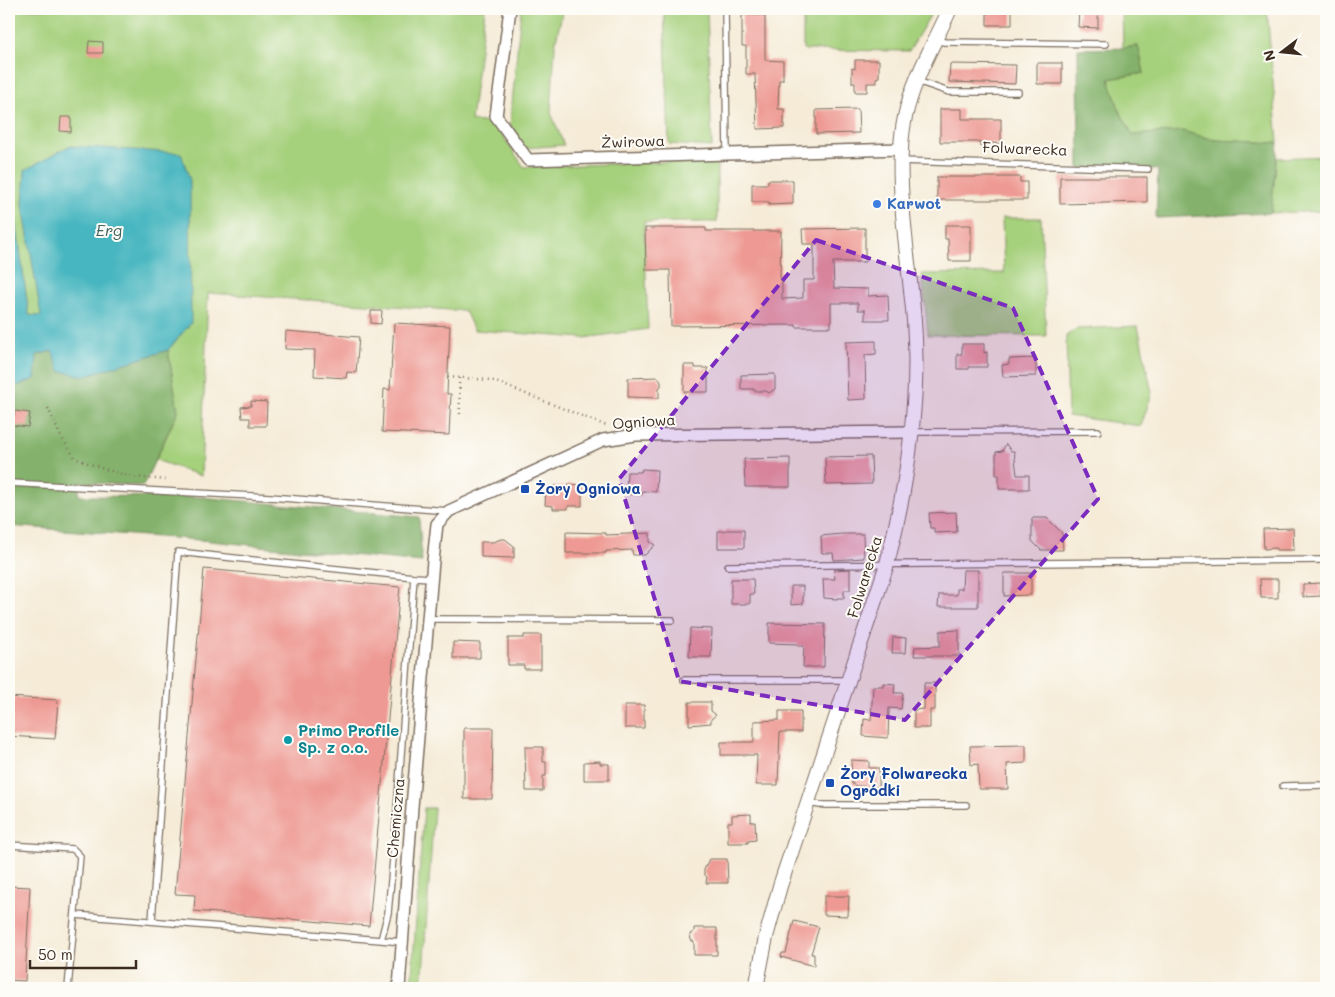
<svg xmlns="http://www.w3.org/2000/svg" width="1335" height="997" font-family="Mali,sans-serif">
	<rect width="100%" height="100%" fill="#fdfcf7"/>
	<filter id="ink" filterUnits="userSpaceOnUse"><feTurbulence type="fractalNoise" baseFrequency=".02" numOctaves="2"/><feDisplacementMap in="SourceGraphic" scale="10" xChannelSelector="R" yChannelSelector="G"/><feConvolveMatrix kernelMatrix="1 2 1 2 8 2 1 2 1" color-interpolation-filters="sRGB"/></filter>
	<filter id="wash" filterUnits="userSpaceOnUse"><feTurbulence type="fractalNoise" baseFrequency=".0096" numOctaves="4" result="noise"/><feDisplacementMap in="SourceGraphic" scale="20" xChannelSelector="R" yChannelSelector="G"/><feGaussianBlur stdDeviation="1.12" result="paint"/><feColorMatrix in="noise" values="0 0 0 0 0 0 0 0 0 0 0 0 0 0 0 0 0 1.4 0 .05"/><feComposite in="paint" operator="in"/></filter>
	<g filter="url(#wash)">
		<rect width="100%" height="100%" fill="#f5ebd7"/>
		<path fill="#a5d07c" stroke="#707d4d" d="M9 9H485L471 121 494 123 524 167 717 160V222H644L648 329 584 338 474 330 465 311 208 293 201 476 156 460 178 411 168 350 191 322 25 170 23 205 42 316H29L15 213 9 206Z
			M521 9H563L555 45 551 113 564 145 526 148 510 125Z
			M664 9H707L712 147 669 144Z
			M803 9H934L909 51 803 50Z
			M1122 9H1267L1278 143 1215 140 1182 131 1133 135 1120 112 1109 79 1144 73 1138 46 1123 48Z
			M1326 156V211L1271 213 1276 158Z
			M1002 218H1041L1046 336 928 335 922 274 1004 273Z
			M1138 326 1152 393 1141 426 1068 416 1066 336 1076 329Z
			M424 808H434L422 988H411Z"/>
		<path fill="#84b26c" stroke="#606e45" d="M1138 46 1144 73 1109 79 1120 112 1133 135 1182 131 1215 140 1278 143 1271 213 1156 218 1158 169 1079 168 1078 49 1123 48Z
			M168 350 178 411 143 486 79 482V496L200 497 419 517 422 562 200 540 9 526V386L19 385 36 355 52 351 84 376Z"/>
		<path fill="#47b6c0" stroke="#41706f" d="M69 146 181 153 190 180 191 323 168 350 84 376 60 371 52 351 37 355 35 379 19 385 9 386V206L15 213 29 315 41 316 23 205 25 170Z"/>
		<g id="blocks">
			<path fill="#ee9993" d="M987 9H1012V25H987Z
				M1079 9H1098V28L1078 27Z
				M742 15H765V60L783 61V80H779L778 109H784V128L757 129 755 74H746V46H742Z
				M89 41 103 42V53H88Z
				M855 60H879V77L876 78 877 83H867V92H855V83H852V68L855 69Z
				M1037 63H1062V84H1037Z
				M950 64 1016 65 1015 84 949 82Z
				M858 109 859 133 816 134V110Z
				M940 109H962V119H1001V144L991 143 990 147 980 146V142H940Z
				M61 117H71V132L60 131Z
				M937 177H1020V182H1027V200H937Z
				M1060 177H1147V202L1060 204Z
				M768 180H793V204L769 205V202H752V184H768Z
				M945 225H971V261H949L948 239H945Z
				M645 228H706V231H781L780 280H782V299L803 298V280H814V244H803L802 229 865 228V262H833L834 288 868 289V296L888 295 889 320H865V310H858V303H831V327H796V325L671 326 670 270H646Z
				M371 311H382L381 324 371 323Z
				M394 323 450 326 447 394H451L449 435 382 432 384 389 390 390Z
				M286 331 359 337 356 373 347 372 346 378 314 376 315 350 285 349Z
				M876 341V354L865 355 866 399 848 400 846 342Z
				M962 344H984V353L987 352V367H969V369H957V354H962Z
				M1036 358V376L1003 377 1002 365 1009 364V359Z
				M684 365H695V368H708V392H684Z
				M775 374V389L769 393 766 391H754V389H741V375Z
				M658 377 661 382V386L659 388V398L628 397V378Z
				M251 401 267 402 266 426H250V418H242L241 407 251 406Z
				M15 411 30 413 28 427 12 425Z
				M1006 444 1011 451H1014L1017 475H1029V489H999V475H996V452L1002 451Z
				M871 456 872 484 826 485 825 457Z
				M790 458V487H745L744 459Z
				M642 469 657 470 656 492 642 491V495L626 494 627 472H641Z
				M568 484 582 485V506H568V509H553V506L545 505 546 489 553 490 554 486 568 487Z
				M956 512 957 532 934 533V528H930L929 513Z
				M1032 518H1047L1062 533 1063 550H1041L1032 541Z
				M1293 528 1294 550H1276V548L1264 549 1263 529Z
				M726 530H744V548H718V531H725Z
				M566 532 606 533V535L650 533V542L655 545 645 555H633L632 550 606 551V553H566Z
				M842 534H863L864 558 834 560 833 553H822L821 536Z
				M501 539H505L514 546V558L481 557V542H493Z
				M204 569 400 587 369 926 194 911 195 895 175 894Z
				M850 569V590H844V598H837V599L824 598 823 579H835L834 570Z
				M963 570H978V607H938L939 595H957V589H962Z
				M1004 573H1031V595L1004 596Z
				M731 579H753L754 594H750V604H731Z
				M1260 579H1278V598H1261Z
				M1320 583 1321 596 1303 597V584Z
				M791 586H803V604L791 605Z
				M769 623 825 624 824 667H803L804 646H798V644L769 643Z
				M690 628 712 629 711 657H689Z
				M959 630V656H914L915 647 940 646V631Z
				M524 635H541V669H524V665H508V638H524Z
				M893 637 906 638 905 653H892Z
				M453 642 480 643V658H453Z
				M883 683 895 684 894 693H903L901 709 889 708 888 738 863 736 864 719 871 720 873 686H883Z
				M924 683H935V710H930V728H914V710L924 709Z
				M9 697 58 700 55 739 9 736Z
				M689 702H711V711L716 715 711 719V723L689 725Z
				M625 705H644V728H625Z
				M779 711H801V732H780L778 785H756L757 755H721V742H754V721L779 720Z
				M464 728H493L492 799H464Z
				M1026 745V763L1007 764 1008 789H979L978 764 971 765 970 746Z
				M525 747H543V762H546V776H543V791H526Z
				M851 760 869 761V768H879V787L856 786 852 784Z
				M600 761V764H609V780H584V762Z
				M751 814V822H755L756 840 748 841V843H728V822H732V815Z
				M709 859H727L728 883H706L707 877 704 874V870Z
				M9 886 30 887 25 981 9 980Z
				M824 896H849L848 916 824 915Z
				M794 921 819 927 811 954H814V966L781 957 782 953H786Z
				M694 928H717V955H694V942L691 940 690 934 694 932Z"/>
		</g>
	</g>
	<g filter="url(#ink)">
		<use href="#blocks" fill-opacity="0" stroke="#7c6e5f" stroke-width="1"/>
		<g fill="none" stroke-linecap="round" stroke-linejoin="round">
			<g stroke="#7c6e5f" stroke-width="8">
				<path id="service" d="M725 9 727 154
					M936 40 944 42 1106 44
					M917 81 949 92H1018
					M900 161 1148 169
					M913 432 1098 431
					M9 483 270 497 449 511
					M728 566 1326 560
					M414 577 431 578
					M428 619 672 620
					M684 680H847
					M1283 786 1326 785
					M809 803 820 805H966
					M9 845 73 849 80 856 68 988
					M75 915 381 940 388 913 395 837 414 577 178 552 152 921
					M381 940 402 942"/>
			</g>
			<g stroke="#7c6e5f" stroke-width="14">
				<path id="minor" d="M510 9 496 116 528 160 900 149
					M399 988 412 807 433 561 437 524 449 511 603 440 636 435 911 432"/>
			</g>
			<g stroke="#7c6e5f" stroke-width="16">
				<path id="tertiary" d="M756 988 766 937 780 886 887 564C907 486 920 401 914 320 910 275 903 230 901 185 900 162 900 139 905 117 913 79 934 44 950 9"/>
			</g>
			<path stroke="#7c6e5f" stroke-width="2.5" stroke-dasharray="1 4" stroke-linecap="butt" d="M448 377 491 380 607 426
				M459 378 460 415
				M48 408 60 435 75 458 104 469 133 477 168 480"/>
			<use href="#service" stroke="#fff" stroke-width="5.5"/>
			<use href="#minor" stroke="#fff" stroke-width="11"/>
			<use href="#tertiary" stroke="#fff" stroke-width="14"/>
		</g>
	</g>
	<path fill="#7b2cbf" fill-opacity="0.2" stroke="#7b2cbf" stroke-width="4" stroke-dasharray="10 6" stroke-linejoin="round" d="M816 240 1013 308 1098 499 905 720 679 681 619 479Z"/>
	<circle fill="#3f7fe0" stroke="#fdfcf7" stroke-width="2" cx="877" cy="204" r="5"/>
	<g fill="#1a4fb4" stroke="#fdfcf7" stroke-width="2">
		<rect x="520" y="484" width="10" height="10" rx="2.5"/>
		<rect x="825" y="778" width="10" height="10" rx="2.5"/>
	</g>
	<circle fill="#0f9aa8" stroke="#fdfcf7" stroke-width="2" cx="288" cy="740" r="5"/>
	<g text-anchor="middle" stroke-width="4" stroke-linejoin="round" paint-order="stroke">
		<g font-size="15" fill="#3b2a1e" stroke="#fdfcf7">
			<text transform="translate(633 142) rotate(-2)" y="5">Żwirowa</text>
			<text transform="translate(1025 149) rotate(2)" y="5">Folwarecka</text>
			<text transform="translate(644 422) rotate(-4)" y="5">Ogniowa</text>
			<text transform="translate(865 577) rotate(-73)" y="5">Folwarecka</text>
			<text transform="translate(396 818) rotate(-85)" y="5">Chemiczna</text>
		</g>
		<g font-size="15" font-weight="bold" fill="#366cbe" stroke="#fdfcf7" text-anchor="start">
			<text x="887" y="209">Karwot</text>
		</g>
		<g font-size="15" font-weight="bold" fill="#164399" stroke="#fdfcf7" text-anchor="start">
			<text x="535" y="494">Żory Ogniowa</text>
			<text x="840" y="779">Żory Folwarecka<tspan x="840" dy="17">Ogródki</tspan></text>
		</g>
		<g font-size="15" font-weight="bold" fill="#0d838f" stroke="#fdfcf7" text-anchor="start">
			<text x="298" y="736">Primo Profile<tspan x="298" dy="17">Sp. z o.o.</tspan></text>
		</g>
		<g font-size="16" font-style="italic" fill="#40625f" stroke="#fdfcf7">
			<text x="109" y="236">Erg</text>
		</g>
	</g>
	<rect width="1335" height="997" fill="none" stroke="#fdfcf7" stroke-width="30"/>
	<g transform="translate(1282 52) rotate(254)" stroke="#fdfcf7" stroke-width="4" paint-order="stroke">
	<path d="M0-4L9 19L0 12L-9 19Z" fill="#3b2a1e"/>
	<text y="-8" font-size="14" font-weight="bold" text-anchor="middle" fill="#3b2a1e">N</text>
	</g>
	<path d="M30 960v8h106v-8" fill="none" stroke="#3b2a1e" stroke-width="2.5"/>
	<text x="38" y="960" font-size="15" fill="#3b2a1e" stroke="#fdfcf7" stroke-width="4" paint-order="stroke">50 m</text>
</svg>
